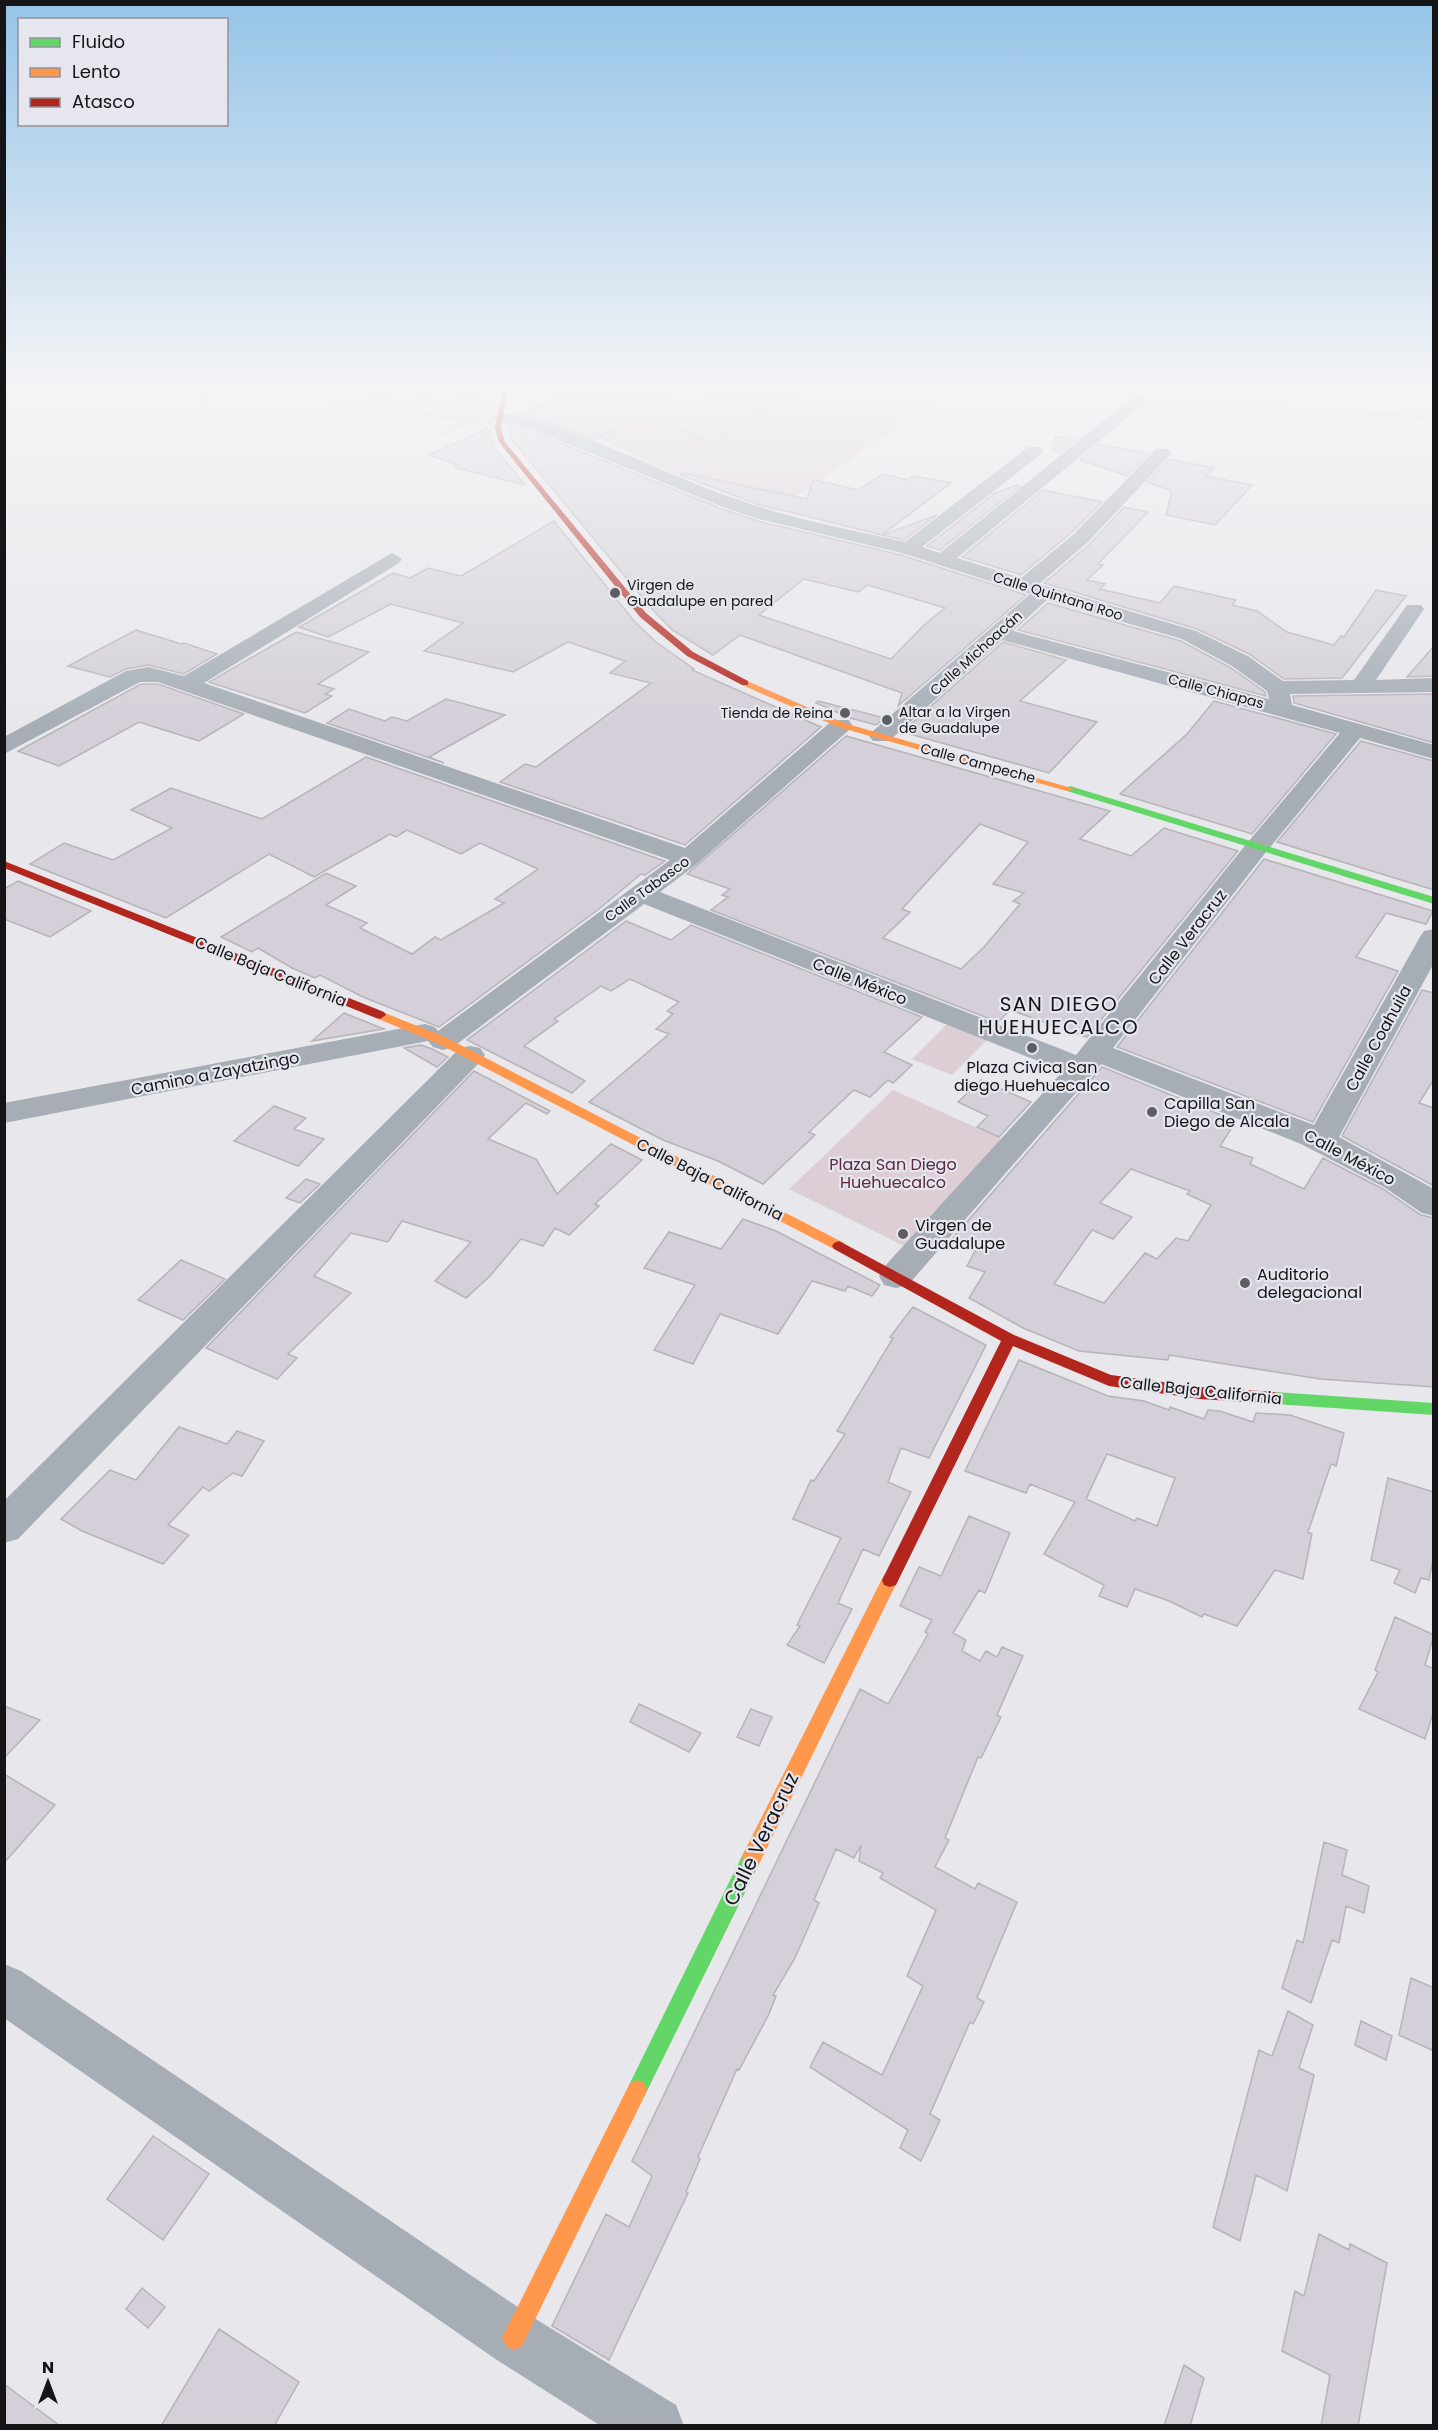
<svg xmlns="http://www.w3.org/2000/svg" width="1438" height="2430" font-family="Poppins,sans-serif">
	<rect width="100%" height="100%" fill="#e7e7ec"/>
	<path fill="#ddced6" d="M351 391H499L492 425 335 400Z
		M676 391H949L775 511 660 467 595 437Z
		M950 1021 990 1037 952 1075 912 1059Z
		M893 1090 1006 1141 906 1247 789 1189Z"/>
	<path fill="#d4cfd8" stroke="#b6b4b8" stroke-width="1.5" fill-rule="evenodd" d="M575 391 602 397 604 391H625L715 408V406L704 404 705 391H797L765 414 757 413 714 443 642 415 595 439 519 414Z
		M509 426 528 430 722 509 758 521 901 555 1026 595 898 706 902 693 740 635 713 655 672 630 652 609 512 440ZM804 579 858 592 868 585 945 608 924 625 891 659 759 615Z
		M488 428 494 447 525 485 454 467 458 465 429 455Z
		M1056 436 1076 440 1060 453 1052 451Z
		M1098 444 1148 454 1127 476 1080 460Z
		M1169 459 1214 468 1205 476 1252 485 1215 525 1166 515 1172 491 1147 482Z
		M684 473 807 499 813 480 858 490 883 474 908 480 913 476 951 483 882 535 757 504 680 475Z
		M1017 485 1020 486 940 550 927 546 995 493Z
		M1043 490 1102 502 1072 532 1021 575 962 557Z
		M1124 507 1148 512 1098 564 1103 565 1087 580 1105 584 1100 589 1160 603 1174 586 1236 600 1232 605 1257 611 1287 632 1334 645 1341 636 1344 637 1376 590 1406 596 1342 678 1284 679 1249 654 1197 629 1044 583 1090 544Z
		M937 515 904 540 882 535Z
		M554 521 634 621 656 642 694 669 692 670 821 727 685 845 500 782 525 764 536 767 651 683 610 673 625 661 568 642 513 672 424 651 463 623 391 604 328 637 299 627 393 573 410 578 428 568 461 576Z
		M1048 603 1181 641 1231 668 1265 692 1266 696 1018 630Z
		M136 630 181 644 184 643 217 654 184 674 148 665 126 669 110 677 68 666Z
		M296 632 369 652 318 684 334 689 325 694 332 696 305 713 209 682Z
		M1003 642 1066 660 1020 701 1097 722 1049 773 902 732Z
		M1434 646V676L1407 677Z
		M141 684H158L244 714 199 741 139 722 59 766 18 751Z
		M1434 694V743L1294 703 1293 696Z
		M446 699 505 715 429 757 444 763 327 723 349 709 385 721 392 717 407 721Z
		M818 701 885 718 876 725 850 718 816 703Z
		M1214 701 1336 734 1252 834 1120 794 1187 734Z
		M846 736 1110 811 1080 839 1131 856 1164 828 1238 851 1087 1037 1010 1010 998 1022 711 910 728 897 722 895 730 889 687 874ZM980 824 1028 842 993 884 1024 893 1013 901 1020 904 984 947 961 969 883 938 910 912 902 909Z
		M1361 741 1434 761V890L1277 842Z
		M366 757 665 861 645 875 641 874 599 909 439 1027 363 997 320 975 315 978 292 968 258 948 252 952 221 937 326 873 356 886 326 905 367 923 360 928 412 954 435 937 441 940 504 903 495 899 538 869 480 843 461 854 407 830 396 837 390 834 378 841 314 877 269 854 166 918 30 864 64 843 113 860 172 828 131 810 171 788 262 819Z
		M1264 859 1433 911 1426 924 1386 913 1356 957 1398 971 1313 1122 1117 1047Z
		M18 881 91 911 50 937 4 919V889Z
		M626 921 671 940 691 925 922 1017 884 1052 912 1065 893 1083 888 1080 870 1097 854 1090 809 1132 815 1135 763 1184 718 1161 663 1140 589 1102 669 1034 656 1029 673 1014 667 1011 679 1002 630 979 611 991 601 986 554 1019 558 1021 524 1046 585 1081 572 1093 467 1040Z
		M1422 990 1434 993V1079L1419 1103 1434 1108V1186L1342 1136Z
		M344 1013 384 1029 312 1041Z
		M421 1045 432 1049 448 1057 437 1067 404 1048Z
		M1102 1067 1236 1121 1220 1146 1253 1158 1250 1164 1304 1189 1323 1158 1383 1189 1421 1215 1434 1218V1387L1320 1379 1169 1355 1168 1360 1079 1351 1023 1328 969 1298 985 1272 967 1266 975 1251 951 1240ZM1131 1169 1190 1191 1187 1194 1211 1205 1188 1241 1176 1238 1157 1259 1145 1253 1104 1303 1054 1284 1092 1230 1113 1239 1132 1217 1100 1203Z
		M474 1071 550 1111 547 1114 526 1103 488 1139 536 1159 557 1194 611 1144 642 1160 595 1204 599 1206 569 1235 555 1228 543 1246 521 1239 490 1276 466 1298 435 1281 471 1242 402 1221 388 1242 351 1233 314 1276 351 1293 288 1354 297 1358 277 1379 206 1348Z
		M981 1080 1031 1102 999 1137 977 1127 988 1116 958 1102Z
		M274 1106 306 1118 294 1129 324 1139 298 1166 234 1141Z
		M306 1179 320 1184 300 1203 286 1198Z
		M743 1219 776 1231 880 1285 872 1296 848 1286 845 1291 812 1281 778 1334 720 1314 693 1364 654 1350 695 1285 644 1268 669 1232 721 1249Z
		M181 1260 225 1279 183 1320 138 1300Z
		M913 1307 986 1345 929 1458 901 1448 888 1482 911 1492 879 1556 863 1549 838 1603 852 1609 824 1663 787 1645 800 1626 797 1625 841 1538 793 1519 811 1480 814 1481 845 1434 837 1431 893 1338 890 1337Z
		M1019 1360 1108 1396 1144 1401 1169 1410 1170 1407 1204 1419 1208 1410 1220 1411 1253 1422 1256 1413 1290 1415 1344 1433 1336 1466 1331 1464 1308 1532 1312 1534 1303 1579 1275 1570 1237 1626 1204 1614 1202 1617 1169 1601 1135 1589 1127 1607 1099 1596 1104 1585 1044 1554 1075 1502 1030 1484 1026 1493 965 1471ZM1107 1454 1175 1478 1157 1526 1137 1518 1135 1521 1086 1499Z
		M179 1427 227 1444 237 1431 264 1441 242 1476 233 1473 209 1491 203 1487 168 1525 189 1535 163 1564 82 1531 61 1519 110 1470 136 1480Z
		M1388 1478 1434 1492V1554L1429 1580 1421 1578 1415 1593 1394 1583 1400 1570 1371 1560Z
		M969 1516 1010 1533 985 1593 979 1590 953 1633 966 1640 962 1651 980 1661 986 1651 997 1657 1002 1647 1023 1656 997 1715 1001 1717 981 1758 978 1757 945 1838 949 1840 935 1867 975 1889 978 1883 1017 1902 977 1998 984 2002 973 2024 970 2022 930 2114 940 2120 921 2161 900 2148 908 2130 810 2067 823 2042 882 2075 923 1986 907 1976 936 1910 880 1878 883 1873 859 1861 861 1845 854 1858 836 1849 814 1900 819 1903 795 1958 773 1995 776 1996 769 2014 739 2070 737 2069 698 2157 700 2159 686 2192 688 2193 609 2360 552 2326 606 2214 629 2227 652 2176 632 2161 860 1689 888 1704 928 1634 925 1632 932 1620 900 1606 919 1567 941 1576Z
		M1395 1617 1434 1635 1425 1665 1434 1669V1710L1425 1739 1359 1709 1378 1672 1375 1670Z
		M639 1704 701 1733 689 1752 630 1722Z
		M4 1706 40 1720 4 1758Z
		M751 1709 772 1717 759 1746 737 1737Z
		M4 1774 55 1805 4 1863Z
		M1324 1842 1347 1850 1342 1875 1369 1886 1364 1913 1346 1906 1339 1943 1332 1940 1311 2003 1282 1988 1297 1940 1303 1943Z
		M1411 1978 1434 1988V2051L1399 2035Z
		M1288 2011 1313 2025 1299 2068 1314 2075 1287 2191 1256 2175 1240 2241 1213 2227 1259 2050 1272 2056Z
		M1361 2021 1392 2036 1386 2060 1355 2045Z
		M153 2136 209 2174 163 2240 107 2199Z
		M1319 2234 1349 2250 1350 2244 1387 2263 1358 2426H1321L1330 2375 1282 2351 1295 2291 1304 2296Z
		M142 2288 165 2307 148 2328 126 2309Z
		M219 2329 299 2382 274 2426H161Z
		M1184 2365 1204 2378 1190 2426H1164Z
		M4 2384 60 2426H4Z"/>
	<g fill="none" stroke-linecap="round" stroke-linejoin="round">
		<path stroke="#a1a6ab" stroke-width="2" stroke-dasharray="1.5 1.5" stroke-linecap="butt" d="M982 391 1107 398
			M203 400 223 391
			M335 400 476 423
			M1159 401 1434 418
			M367 404 391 391
			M400 410 433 391
			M433 415 475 391
			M438 435 466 422"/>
		<path fill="#a6adb5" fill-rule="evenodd" d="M4 391H13L4 397Z
			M1139 395 1147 400 1145 403 957 558 1021 578 1074 534 1156 449H1168L1171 453 1168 457 1088 542 1039 584 1196 631 1248 656 1283 681 1354 680 1407 605H1421L1424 609 1376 680 1434 678V692L1290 694 1292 705 1434 745V759L1360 738 1266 852 1113 1048 1314 1125 1420 937 1424 931 1434 929V963L1339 1137 1434 1189V1216L1422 1213 1384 1187 1301 1144 1101 1064 908 1285 896 1288 884 1285 879 1276 884 1267 1063 1071 644 904 453 1047 443 1050 433 1047 428 1041 4 1123V1103L425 1024 435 1027 438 1031 670 860 158 682H140L4 754V737L126 671 148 667 184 676 392 553 402 559 399 563 204 683 685 848 833 720H849L852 725 849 730 698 863 660 892 1076 1055 1248 842 1340 733 1002 640 889 741H873L869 736 873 731 1030 594 902 553 759 519 723 507 529 428 495 420 493 417 501 412C583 429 658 472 736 499 791 519 848 529 905 542L1028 447H1040L1043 451 1040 455 922 547 940 553 1133 397ZM1047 600 1182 639 1232 666 1267 691 1269 699 1013 631Z
			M470 1046 480 1048 485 1055 480 1062 18 1539 4 1543V1501L460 1048Z
			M4 1964 21 1971 534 2318 676 2405 684 2426H601L494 2358 4 2018Z"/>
		<path fill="#63d668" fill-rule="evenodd" d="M1070 786 1434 897V904L1067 791 1065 789Z
			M1275 1392 1434 1403V1415L1275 1404 1270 1402 1267 1398 1270 1394Z
			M751 1850 758 1852 760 1859 758 1866 644 2097 637 2100 630 2097 627 2090 630 2083 744 1852Z"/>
		<path fill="#ff974d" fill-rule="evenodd" d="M745 680 844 723 1075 789 1067 791 838 727 742 685 741 683Z
			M380 1011 447 1038 844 1243 846 1246 839 1251 834 1249 439 1044 376 1018 374 1015Z
			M890 1573 896 1575 898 1580 758 1866 751 1868 744 1866 742 1859 744 1852 884 1575Z
			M637 2080 644 2083 647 2090 644 2097 522 2346 514 2350 506 2346 502 2338 506 2330 630 2083Z"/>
		<path fill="#b3261e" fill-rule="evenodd" d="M502 391H508L501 428 505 442 646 613 693 652 748 681V685H742L687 656 640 617 499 442 495 428Z
			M4 861 384 1012 386 1015 380 1019 376 1018 4 868Z
			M839 1241 1014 1335 1111 1375 1200 1387 1275 1392 1280 1394 1283 1398 1280 1402 1275 1404 1200 1399 1109 1386 1013 1346 896 1585 890 1587 884 1585 882 1580 1001 1341 834 1249 832 1246 834 1243Z"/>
	</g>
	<linearGradient id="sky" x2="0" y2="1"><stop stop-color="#95c4e8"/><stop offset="0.53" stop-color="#f4f4f6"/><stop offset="1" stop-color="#f4f4f6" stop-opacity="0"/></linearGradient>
	<rect width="1438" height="731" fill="url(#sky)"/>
	<g fill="#5e5e62" stroke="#e5e6ee" stroke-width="2">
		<circle cx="615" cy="593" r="6"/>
		<circle cx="845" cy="713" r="6"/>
		<circle cx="887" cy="720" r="6"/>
		<circle cx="1032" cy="1048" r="6"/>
		<circle cx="1152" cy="1112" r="6"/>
		<circle cx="903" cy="1234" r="6"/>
		<circle cx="1245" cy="1283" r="6"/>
	</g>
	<g text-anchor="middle" stroke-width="4.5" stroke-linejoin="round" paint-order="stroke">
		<g font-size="14" fill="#151517" stroke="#e5e6ee" text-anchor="start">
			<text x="627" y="590">Virgen de<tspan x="627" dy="16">Guadalupe en pared</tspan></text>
			<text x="899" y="717">Altar a la Virgen<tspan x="899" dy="16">de Guadalupe</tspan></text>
			<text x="833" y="718" text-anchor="end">Tienda de Reina</text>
		</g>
		<g font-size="14" fill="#151517" stroke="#e5e6ee">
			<text transform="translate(1058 596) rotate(17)" y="5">Calle Quintana Roo</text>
			<text transform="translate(976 653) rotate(-42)" y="5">Calle Michoacán</text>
			<text transform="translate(1216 691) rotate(15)" y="5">Calle Chiapas</text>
			<text transform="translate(978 763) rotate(15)" y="5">Calle Campeche</text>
			<text transform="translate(647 889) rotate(-36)" y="5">Calle Tabasco</text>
		</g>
		<g font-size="16" fill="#151517" stroke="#e5e6ee">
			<text transform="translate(1187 937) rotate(-52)" y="6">Calle Veracruz</text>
			<text transform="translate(271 971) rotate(22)" y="6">Calle Baja California</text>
			<text transform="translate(860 981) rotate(22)" y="6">Calle México</text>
			<text transform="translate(1378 1038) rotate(-61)" y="6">Calle Coahuila</text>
			<text transform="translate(215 1073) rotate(-11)" y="6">Camino a Zayatzingo</text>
			<text transform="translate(1350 1157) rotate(28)" y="6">Calle México</text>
			<text transform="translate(710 1179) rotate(27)" y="6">Calle Baja California</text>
			<text transform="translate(1201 1390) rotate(6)" y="6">Calle Baja California</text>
		</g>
		<g font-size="16" fill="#151517" stroke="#e5e6ee" text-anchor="start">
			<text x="1032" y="1073" text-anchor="middle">Plaza Civica San<tspan x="1032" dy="18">diego Huehuecalco</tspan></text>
			<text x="1164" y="1109">Capilla San<tspan x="1164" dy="18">Diego de Alcala</tspan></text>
			<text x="915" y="1231">Virgen de<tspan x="915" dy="18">Guadalupe</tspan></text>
			<text x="1257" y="1280">Auditorio<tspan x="1257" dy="18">delegacional</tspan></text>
		</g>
		<g font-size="16" fill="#5e2742" stroke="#e5e6ee">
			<text x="893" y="1170">Plaza San Diego<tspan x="893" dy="18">Huehuecalco</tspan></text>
		</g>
		<g font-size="20" letter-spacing="1.5" fill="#151517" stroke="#e5e6ee">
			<text x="1059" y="1011">SAN DIEGO<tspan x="1059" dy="23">HUEHUECALCO</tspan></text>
		</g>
		<g font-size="20" fill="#151517" stroke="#e5e6ee">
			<text transform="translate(761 1839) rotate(-64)" y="7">Calle Veracruz</text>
		</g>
	</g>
	<rect width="1438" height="2430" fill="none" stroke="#151517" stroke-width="12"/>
	<rect x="18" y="18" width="210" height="108" fill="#e5e6ee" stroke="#929298" stroke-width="1.5"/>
	<rect x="30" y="38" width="30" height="9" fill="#63d668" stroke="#929298" stroke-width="1.5"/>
	<text x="72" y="48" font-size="18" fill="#151517">Fluido</text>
	<rect x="30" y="68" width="30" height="9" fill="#ff974d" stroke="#929298" stroke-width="1.5"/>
	<text x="72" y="78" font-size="18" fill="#151517">Lento</text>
	<rect x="30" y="98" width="30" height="9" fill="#b3261e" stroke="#929298" stroke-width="1.5"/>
	<text x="72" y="108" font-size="18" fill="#151517">Atasco</text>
	<g transform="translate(48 2382)" stroke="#e5e6ee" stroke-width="4.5" paint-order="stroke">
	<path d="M0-4.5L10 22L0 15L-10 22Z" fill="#151517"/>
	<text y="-9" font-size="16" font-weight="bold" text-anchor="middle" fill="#151517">N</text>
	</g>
</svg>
